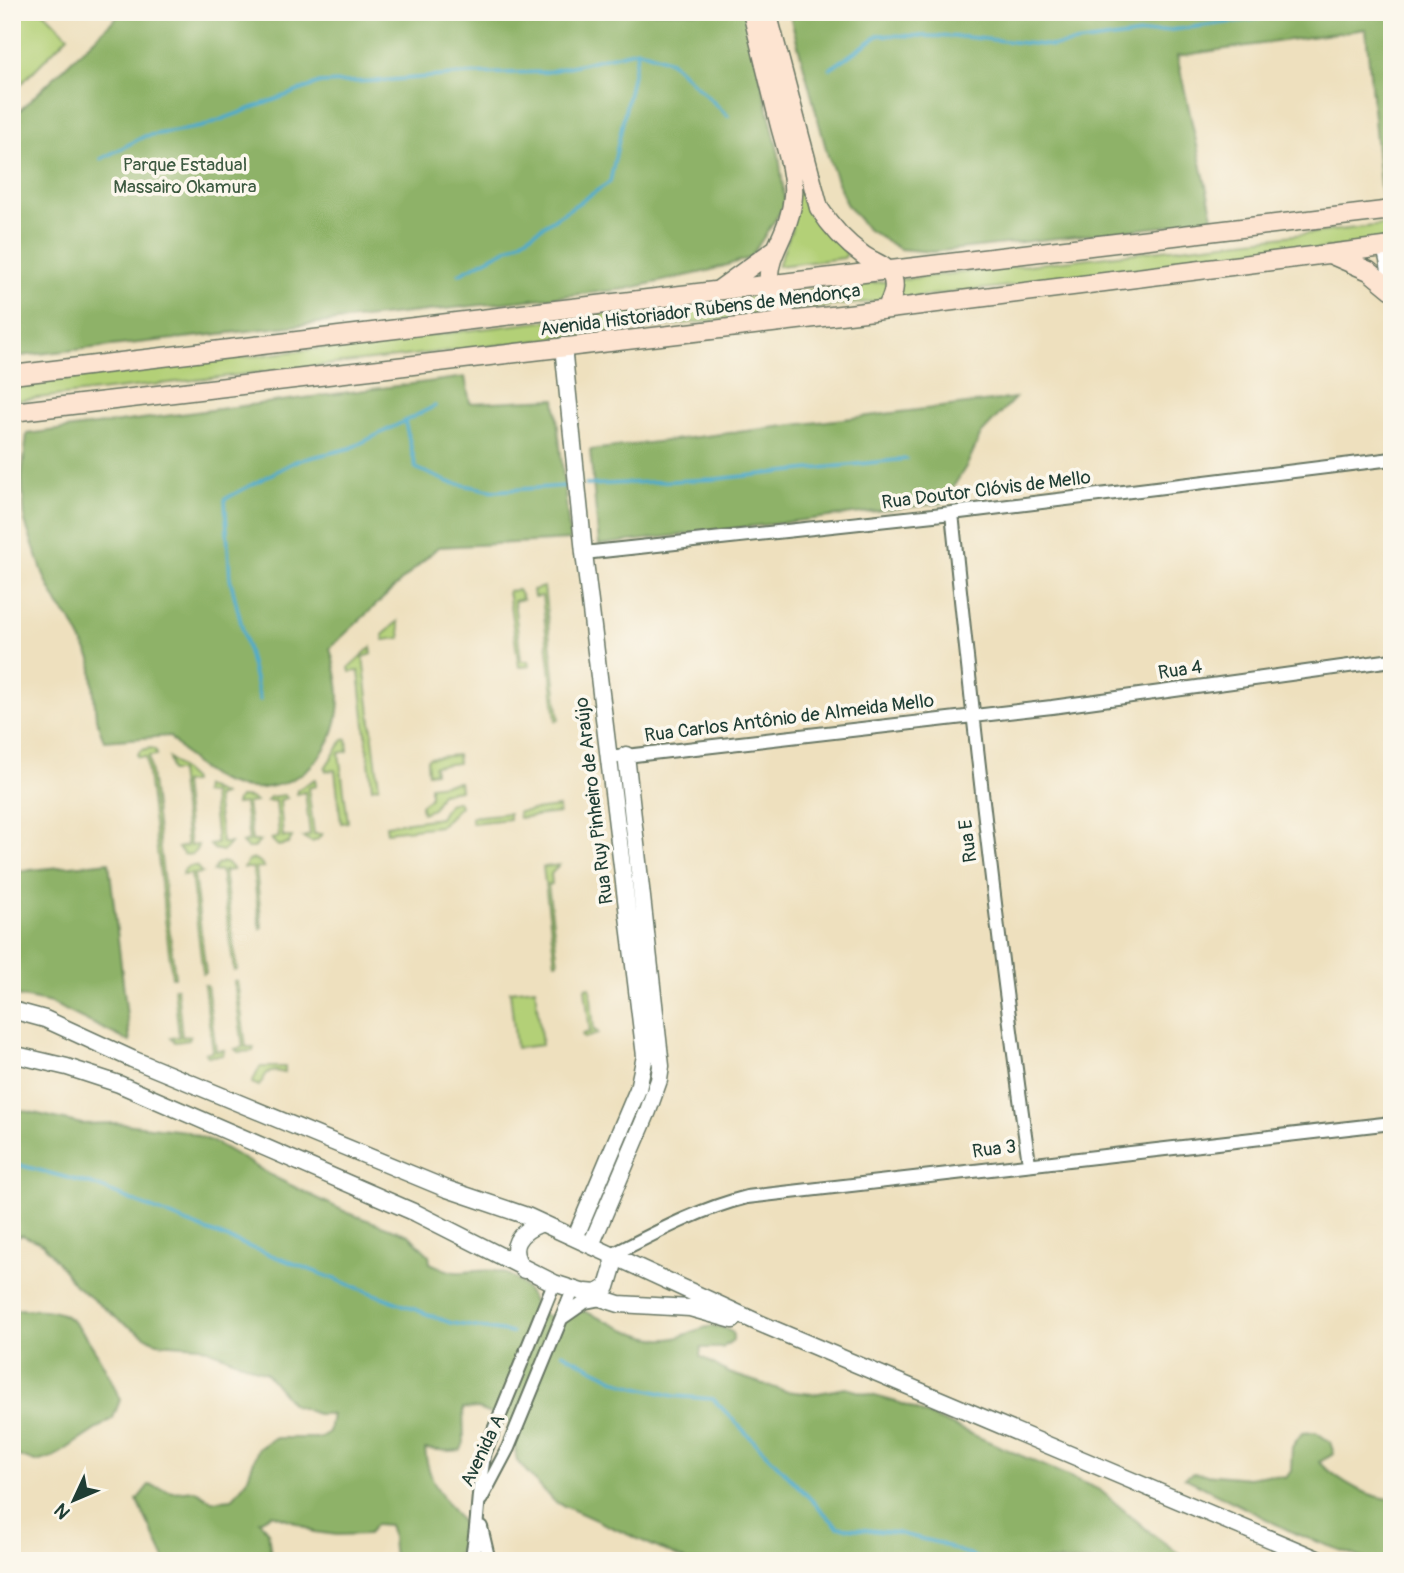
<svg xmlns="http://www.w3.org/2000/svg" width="1404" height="1573" font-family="Pangolin,sans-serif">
	<rect width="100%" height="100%" fill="#fbf7ec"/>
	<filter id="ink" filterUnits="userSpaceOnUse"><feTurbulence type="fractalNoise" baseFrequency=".0143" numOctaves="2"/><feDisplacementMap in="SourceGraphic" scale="14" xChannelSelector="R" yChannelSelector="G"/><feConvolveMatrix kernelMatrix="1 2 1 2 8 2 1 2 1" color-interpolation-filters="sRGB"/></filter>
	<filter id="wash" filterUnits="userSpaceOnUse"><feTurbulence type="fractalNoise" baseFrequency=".00686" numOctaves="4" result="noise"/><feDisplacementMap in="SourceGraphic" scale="28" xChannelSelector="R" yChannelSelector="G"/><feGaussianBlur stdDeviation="1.57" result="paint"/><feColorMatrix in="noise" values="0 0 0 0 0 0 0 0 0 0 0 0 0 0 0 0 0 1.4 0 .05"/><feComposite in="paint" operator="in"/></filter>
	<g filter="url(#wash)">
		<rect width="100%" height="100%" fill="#eee0be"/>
		<path fill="#b3d077" stroke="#698656" stroke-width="2" d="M12 12H44L68 36 12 93Z
			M783 96 808 199 821 227 845 251 847 254 844 258 778 266 792 228Z
			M1392 224 1383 242 899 299 896 280Z
			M891 281 887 300 788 311 776 293Z
			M766 295 771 314 12 401V385Z
			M544 587 559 720 556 721 542 596 534 597 533 590Z
			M518 590 523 599 514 601 521 661H529L530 666 519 667 508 591Z
			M398 621 401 638 384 640 383 635Z
			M371 647 372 654 363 657 379 786 372 788 359 671 350 672 349 667Z
			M347 739 348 751 339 753 348 822 341 823 335 770 326 771 325 768 343 740Z
			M152 748 156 751 157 755 149 756 175 977H172L146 757H138L137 755 141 750Z
			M457 755 458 763 434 766 435 772 428 773 427 760 429 758Z
			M169 758 191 778 192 782 183 783 190 846 198 845C196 853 191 856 184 854L178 848 187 846 179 771H171Z
			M315 779 316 786 308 788 314 834H322L318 839 312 842 303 837 310 835 305 792 297 794V790Z
			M459 782 460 790 441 793 433 809 422 813 421 805 430 798V786Z
			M204 786 223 795 216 797 222 843H230L223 851 214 849 210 845 217 844 212 794 203 793Z
			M284 795 287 798 280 800 283 837H292L288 844 278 846 271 839 279 837 276 801H267L270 797Z
			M241 797 250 798 256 802 247 803 252 841H260L254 848H247L242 843 249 841 244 803 236 804 237 800Z
			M458 801 460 806 440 826 387 832 386 825 440 818 448 804Z
			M559 807V813L519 818 518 812Z
			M509 813V819L472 823 471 817Z
			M254 859 260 862 264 867 256 868 262 928 260 929 253 868H244L248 861Z
			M223 862 229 865 233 870 224 871 237 970 234 971 221 871 213 872 217 865Z
			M559 865 551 874 552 884 548 885 558 962H555L543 867Z
			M189 866H196L202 873 194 874 206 973 203 974 191 874 182 875 184 870Z
			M234 981H237L246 1047H254L253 1051 238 1052 235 1049 243 1047Z
			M204 985H207L216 1051 224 1050 223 1055 208 1056 205 1053 213 1051Z
			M590 987 594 1031H597L598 1034 584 1038 582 1034 590 1032 585 988Z
			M174 988H177L182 1037 190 1036 189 1040 175 1042 171 1038 179 1037Z
			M535 988 542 1045 516 1048 510 991Z
			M260 1067H285V1073L275 1071 267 1073 259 1086 252 1083Z"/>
		<path fill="#8eb268" stroke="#56784e" stroke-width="2" d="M122 12H745L779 155 785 205 750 258 708 271 626 289 12 357V118Z
			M789 12H1392V194L1381 196 1366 29 1177 56 1214 221 932 252 900 249 867 229 846 204 828 156Z
			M465 377 470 403 555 399 570 540 438 547 330 648C334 664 339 680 339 696 340 762 279 809 217 779 197 769 183 752 169 736L104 741 96 718 91 659 71 620 59 606 46 581 25 522 22 477 27 434Z
			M1015 398 981 434 967 465 943 503 599 545 590 450Z
			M109 862 130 1042 51 1003 12 995V872Z
			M12 1108 82 1124 116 1123 185 1131 214 1142 276 1178 348 1213 409 1235 429 1255 430 1263C438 1266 448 1272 456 1272 469 1273 482 1269 495 1271 514 1273 535 1292 534 1311L555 1319 581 1310C606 1320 634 1336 660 1339 690 1342 705 1314 733 1333V1340L722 1348H701L700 1356 729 1373 785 1391 813 1394 846 1388 900 1403 1100 1490 1151 1533 1189 1561H687L553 1501 517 1461 511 1423 479 1409 463 1408 464 1442 461 1450 450 1451 425 1449C428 1487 449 1503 469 1533 460 1569 426 1561 396 1561 390 1549 395 1539 389 1525L376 1524 368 1534 337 1535 314 1532 293 1521 272 1514 259 1521 268 1531 271 1556 266 1561H166L137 1500 149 1485 173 1492 195 1490 212 1501 232 1499 247 1480 258 1449 274 1438H319L329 1432 332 1414H317L293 1405 266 1373 230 1358 200 1346 157 1343 120 1321 75 1285 43 1244 22 1235 12 1240Z
			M24 1309C35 1310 52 1309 62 1314 85 1325 111 1377 120 1400L113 1418 54 1457 36 1462 12 1454V1310Z
			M1316 1432 1330 1442 1334 1454 1319 1462C1339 1480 1365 1497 1392 1499V1561H1370L1296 1534 1185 1478 1193 1473 1249 1478 1267 1475 1286 1478 1291 1471 1292 1447 1302 1433Z"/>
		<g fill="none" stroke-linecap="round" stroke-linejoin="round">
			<path stroke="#4dabcc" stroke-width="3.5" d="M830 69 879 35 966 37 1053 46 1305 12
				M101 159 145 136 201 127 320 83 378 81 467 74 547 72 638 50
				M459 274 518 243 610 182 638 50 670 61 728 116
				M405 422 416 468 448 482 494 491 566 486
				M586 485 716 479 906 459
				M260 700 230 578 225 499 296 461 351 448 435 406
				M12 1163 94 1185 205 1230 451 1323 512 1333
				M562 1353 624 1384 674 1396 713 1399 838 1527 897 1533 939 1543 984 1561"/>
		</g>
	</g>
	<g filter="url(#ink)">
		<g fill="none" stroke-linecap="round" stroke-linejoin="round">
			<g stroke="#677664" stroke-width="16">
				<path id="minor" d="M952 513C974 730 998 947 1029 1163
					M584 553 952 513 1392 459
					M617 757 1052 707 1392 660
					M612 1255C657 1232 699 1209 747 1197L1392 1123
					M562 1318 585 1302 600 1299
					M481 1499 508 1448 573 1290
					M481 1527 489 1561
					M471 1561C479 1525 477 1488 485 1452L554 1283"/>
			</g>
			<g stroke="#677664" stroke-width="19">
				<path id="tertiary" d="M1385 246 1392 279
					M563 346 584 553 645 1056 638 1089 575 1238
					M12 1010 45 1019 132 1059 447 1189 527 1216 759 1323 1322 1561
					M12 1054 67 1067 119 1084 416 1213 554 1283 619 1304 690 1308 733 1320
					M591 1245 648 1111 659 1080 661 1066 626 755
					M524 1270C505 1247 519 1232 542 1223
					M586 1292 597 1293 607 1287 613 1267 612 1255"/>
			</g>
			<g stroke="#677664" stroke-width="21">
				<path id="secondary" d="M752 12C761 49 770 86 779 122 785 146 795 171 793 196 790 247 742 270 790 320
					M767 12 819 208C831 227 845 242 863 255 871 261 885 265 890 273 898 285 892 298 886 309
					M1332 255 1369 271 1392 290
					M717 291 774 250
					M12 375 1392 210
					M12 412 857 313 1392 246"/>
			</g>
			<use href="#minor" stroke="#fff" stroke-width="12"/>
			<use href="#tertiary" stroke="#fff" stroke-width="16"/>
			<use href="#secondary" stroke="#fde4d1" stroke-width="18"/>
		</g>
	</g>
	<g text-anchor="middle" stroke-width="7" stroke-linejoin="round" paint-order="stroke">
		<g font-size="19" fill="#3d5a41" stroke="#fbf7ec">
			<text x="185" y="171">Parque Estadual<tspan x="185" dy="22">Massairo Okamura</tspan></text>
		</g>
		<g font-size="19" fill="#1f3d34" stroke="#fbf7ec">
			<text transform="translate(700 309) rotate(-7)" y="7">Avenida Historiador Rubens de Mendonça</text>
			<text transform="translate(986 489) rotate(-7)" y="7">Rua Doutor Clóvis de Mello</text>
			<text transform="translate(1180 669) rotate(-8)" y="7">Rua 4</text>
			<text transform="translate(789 717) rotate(-7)" y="7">Rua Carlos Antônio de Almeida Mello</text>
			<text transform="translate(593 801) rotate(-97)" y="7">Rua Ruy Pinheiro de Araújo</text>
			<text transform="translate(967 841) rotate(-97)" y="7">Rua E</text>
			<text transform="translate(994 1148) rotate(-7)" y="7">Rua 3</text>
			<text transform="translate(482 1450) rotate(-64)" y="7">Avenida A</text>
		</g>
	</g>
	<rect width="1404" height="1573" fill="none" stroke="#fbf7ec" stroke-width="42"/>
	<g transform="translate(74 1500) rotate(226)" stroke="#fbf7ec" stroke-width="5" paint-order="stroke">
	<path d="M0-5L12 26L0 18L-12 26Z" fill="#1f3d34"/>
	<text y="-10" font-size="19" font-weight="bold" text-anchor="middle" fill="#1f3d34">N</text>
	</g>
</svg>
